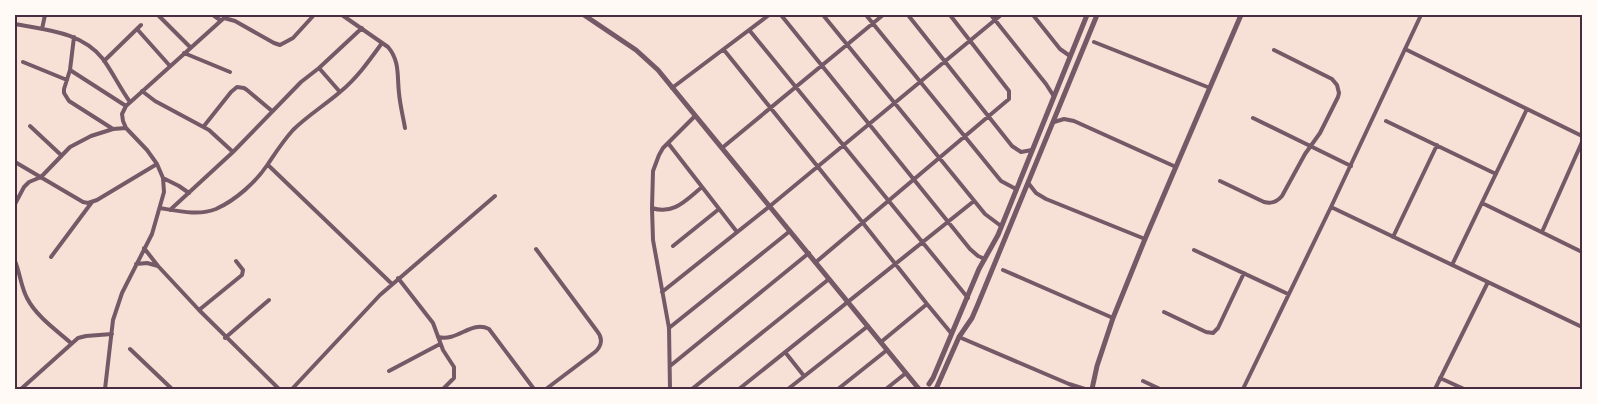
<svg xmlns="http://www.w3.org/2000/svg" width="1597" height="404" font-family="Montserrat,sans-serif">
	<rect width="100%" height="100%" fill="#f7e1d7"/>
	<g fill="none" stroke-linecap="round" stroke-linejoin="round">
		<path stroke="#755966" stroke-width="4" d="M158 15 190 47
			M213 15 220 20
			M342 15 388 47C400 61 397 76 399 93 400 105 403 116 405 128
			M781 15 970 249 978 256 985 259
			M823 15 985 214 1001 226
			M866 15 1001 181 1016 189
			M908 15 1012 146 1021 152 1032 150
			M991 15 1046 84 1053 95
			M1033 15 1060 49 1070 56
			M1367 15H1368
			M15 24C46 30 82 32 103 59 113 73 120 88 130 102
			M42 29 45 15
			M137 29 170 66
			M750 31 968 298
			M74 37 70 70 64 89V93L69 101 113 129
			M1094 42 1210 88
			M1405 49 1582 136
			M724 50 863 223 927 304 951 333
			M184 53 230 72
			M104 61 141 25
			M23 62 67 80
			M319 68 340 92
			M70 70 126 106
			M672 88 769 15
			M142 91 155 101 209 130 233 152
			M1253 118 1351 166
			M1386 121 1496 174
			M1054 122 1064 119 1074 121 1176 167
			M30 126 61 155
			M204 126 231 92 237 87 244 88 247 90 272 111
			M668 143 737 232
			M722 148 883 15
			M15 162 83 202 88 203 97 200 157 164
			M268 165 392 284
			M163 178 179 186 189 193
			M1220 181 1264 202C1272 204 1277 202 1282 196L1305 154 1320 133 1338 97 1339 93 1337 85 1332 79 1274 50
			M1029 184 1036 193 1046 199 1145 239
			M1482 203 1582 252
			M15 204 24 187 29 182 41 177 70 147 91 136 113 129 126 128
			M1331 207 1582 327
			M160 208C178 211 199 216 216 209 236 200 256 182 268 164 276 152 283 141 293 130 307 116 325 105 340 92 357 78 369 61 382 43
			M652 208C674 215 686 200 702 187
			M170 210 233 152 301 82 319 68 362 28
			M1542 232 1582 142
			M1393 237 1437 145
			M673 246 719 209
			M144 248 158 266 199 310 279 389
			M536 249 597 331C603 338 602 346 595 352L546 389
			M1194 250 1288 294
			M51 257 92 202
			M15 261C20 273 21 287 27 298 36 316 56 330 71 343
			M816 262 1009 99V91L950 15
			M136 264 147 263 158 266
			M1452 265 1527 109
			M1003 270 1113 318
			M398 278 433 323 443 350 454 367V378L443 389
			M662 292 770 206 1001 15
			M199 310 242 275 243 270 236 261
			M1164 312 1206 332 1213 333 1218 328 1244 273
			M669 328 790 231
			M438 337C458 342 471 320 489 329L534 389
			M959 337 1069 384 1085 389
			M225 338 269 300
			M881 342 927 304
			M130 349 172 389
			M785 352 804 376
			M670 366 809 253
			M389 371 440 344
			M1440 378 1464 389
			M1143 381 1160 389
			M21 389 78 338 86 336 112 334
			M105 389 113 320 122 293 152 234 164 192 163 178 157 164 147 150 126 128 123 121 122 114 126 106 224 18 235 21 274 43 280 45 293 38 314 15
			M292 389 380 295 495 196
			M670 389 669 328 653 240 652 208 653 171 659 155 663 148 695 116
			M692 389 829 279
			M739 389 974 201
			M788 389 868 326
			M838 389 887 350
			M886 389 906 373
			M1243 389 1331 207 1421 15
			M1435 389 1488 282"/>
		<path stroke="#755966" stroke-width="5" d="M584 15 636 50 658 70 919 389
			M929 384 933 378 979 269 998 235 1087 15
			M936 389 959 337 972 318 978 304 1097 15
			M1092 389 1097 366 1113 318 1145 239 1241 15"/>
	</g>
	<rect width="1597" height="404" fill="none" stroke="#fffaf5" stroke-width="32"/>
	<rect x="16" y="16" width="1565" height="372" fill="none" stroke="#4a2c40" stroke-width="2"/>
</svg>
